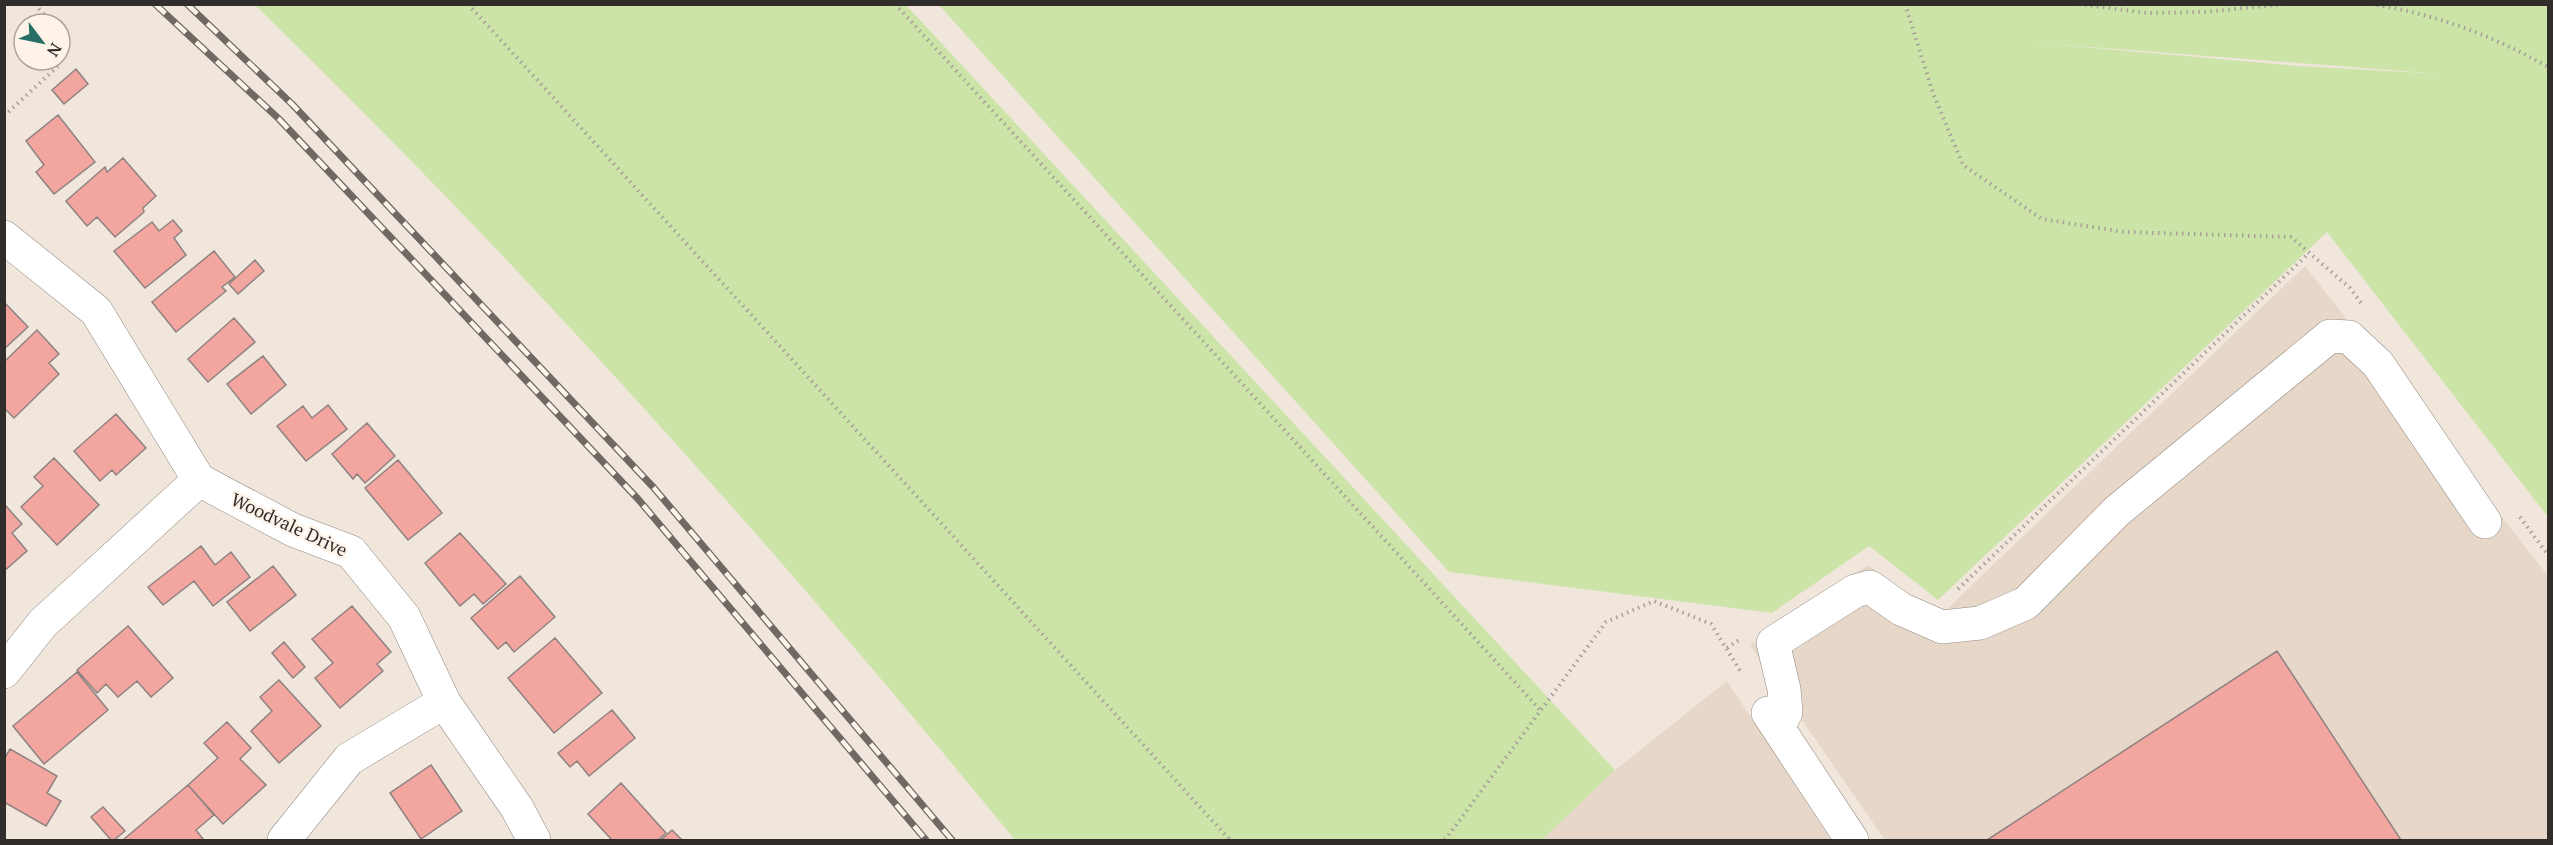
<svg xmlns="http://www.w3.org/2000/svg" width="2553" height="845" font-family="'PT Serif',serif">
	<rect width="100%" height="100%" fill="#f0e6dc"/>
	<path fill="#e6d7c8" d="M2305 266 2548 576V840H1885L1750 645 1868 565 1898 592 1945 611Z
		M1727 681 1831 840H1542L1615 770Z"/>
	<path fill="#cde4a9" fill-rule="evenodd" d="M255 5H906L1615 770 1542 840H1015C777 549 525 267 255 5Z
		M939 5H2548V517L2327 232 1938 600 1869 546 1772 613 1449 572ZM2025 42 2442 74H2443L2300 66Z"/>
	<path fill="#f3a5a0" stroke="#8f8280" stroke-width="1.5" d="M76 69 88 84 64 104 52 90Z
		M58 115 95 162 54 194 36 172 44 165 26 141Z
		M123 158 156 196 143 208 144 212 115 237 97 217 87 226 66 201 105 167 107 172Z
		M173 220 182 231 174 238 186 255 145 288 114 251 152 222 159 231Z
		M214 251 235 277 222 287 226 291 176 332 152 302Z
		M255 260 264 271 238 294 229 284Z
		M4 302 28 327 4 349Z
		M234 318 255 342 208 382 188 359Z
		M37 330 59 354 49 363 59 374 14 418 4 408V362Z
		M263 356 286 385 251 414 227 384Z
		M328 405 347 429 306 461 277 426 303 406 312 418Z
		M116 414 146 448 116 475 112 470 100 481 74 451Z
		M367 423 395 456 365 483 357 474 353 479 332 454Z
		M54 458 99 505 57 545 21 507 43 486 34 477Z
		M398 460 442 513 408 540 365 488Z
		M5 505 22 524 12 533 27 551 4 571Z
		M460 533 506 584 483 604 474 594 460 606 425 563Z
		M201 546 215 565 231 552 250 577 213 606 194 581 163 605 148 587Z
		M273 566 296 595 250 631 227 602Z
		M520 576 555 617 514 652 506 642 498 649 471 618Z
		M352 606 391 652 377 664 383 671 340 708 315 678 333 663 312 639Z
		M128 626 173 678 151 697 137 681 118 697 106 684 97 693 77 670Z
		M555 638 602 693 554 733 508 678Z
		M284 642 305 667 293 678 272 653Z
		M2277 651 2401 840H1987Z
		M77 672 108 710 44 764 13 726Z
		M279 680 321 726 279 763 251 731 272 711 260 697Z
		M612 710 635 738 589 776 577 761 570 767 558 753Z
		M227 722 251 748 240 759 266 785 223 824 188 785 218 758 204 743Z
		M10 749 57 776 47 793 61 801 46 826 4 802V759Z
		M431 765 462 811 421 839 390 793Z
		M621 783 666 833 658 840H612L588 814Z
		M188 785 214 815 196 830 203 839 201 840H123Z
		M103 807 125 831 114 840H111L91 817Z
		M672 830 682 840H661Z"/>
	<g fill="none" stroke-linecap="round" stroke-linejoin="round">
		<g stroke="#928980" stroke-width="34">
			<path id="minor" d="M4 237 96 311 199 480
				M4 672 43 623 199 480 293 530 351 552 404 617 444 702 517 808 534 840
				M1768 713 1852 840
				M1778 728 1786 712 1784 689 1773 643 1855 591 1870 587 1901 609 1942 627 1980 623 2026 603 2117 511 2330 336 2349 337 2378 364 2485 522
				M284 840 349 759 444 702"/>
		</g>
		<path stroke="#a79f98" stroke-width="4" stroke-dasharray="1.5 4.5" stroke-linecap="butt" d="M35 4 52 24
			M468 4 1230 840
			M895 4 1542 712
			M1905 4 1933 93 1963 165 2042 219 2124 232 2291 237 2350 288 2362 304
			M2079 4 2147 13 2205 12 2285 4
			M2371 4C2435 14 2492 35 2548 67
			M4 116 58 66V60
			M2520 517 2548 555
			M1958 589 2309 253
			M1727 648 1739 640
			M1445 840 1606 622 1654 601 1711 624 1741 672"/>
		<use href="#minor" stroke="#fff" stroke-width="33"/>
		<g stroke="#6f6964" stroke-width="7">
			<path id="rail" d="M155 4 279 119 638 499 926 840
				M187 4 292 104 654 488 952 840"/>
		</g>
		<use href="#rail" stroke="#fef3e9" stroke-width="4.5" stroke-dasharray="14" stroke-linecap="butt"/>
	</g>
	<g text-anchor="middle" stroke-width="5" stroke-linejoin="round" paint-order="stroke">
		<g font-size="18" fill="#312d2a" stroke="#fef3e9">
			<text transform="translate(289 525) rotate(25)" y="6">Woodvale Drive</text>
		</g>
	</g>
	<rect width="2553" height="845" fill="none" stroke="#312d2a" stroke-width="12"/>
	<g transform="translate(42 42) rotate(122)"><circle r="28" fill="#fef3e9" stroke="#aca49d" stroke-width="1.5"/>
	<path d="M0-4.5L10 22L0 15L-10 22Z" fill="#266e66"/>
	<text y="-9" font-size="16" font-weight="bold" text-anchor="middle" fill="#312d2a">N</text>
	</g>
</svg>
